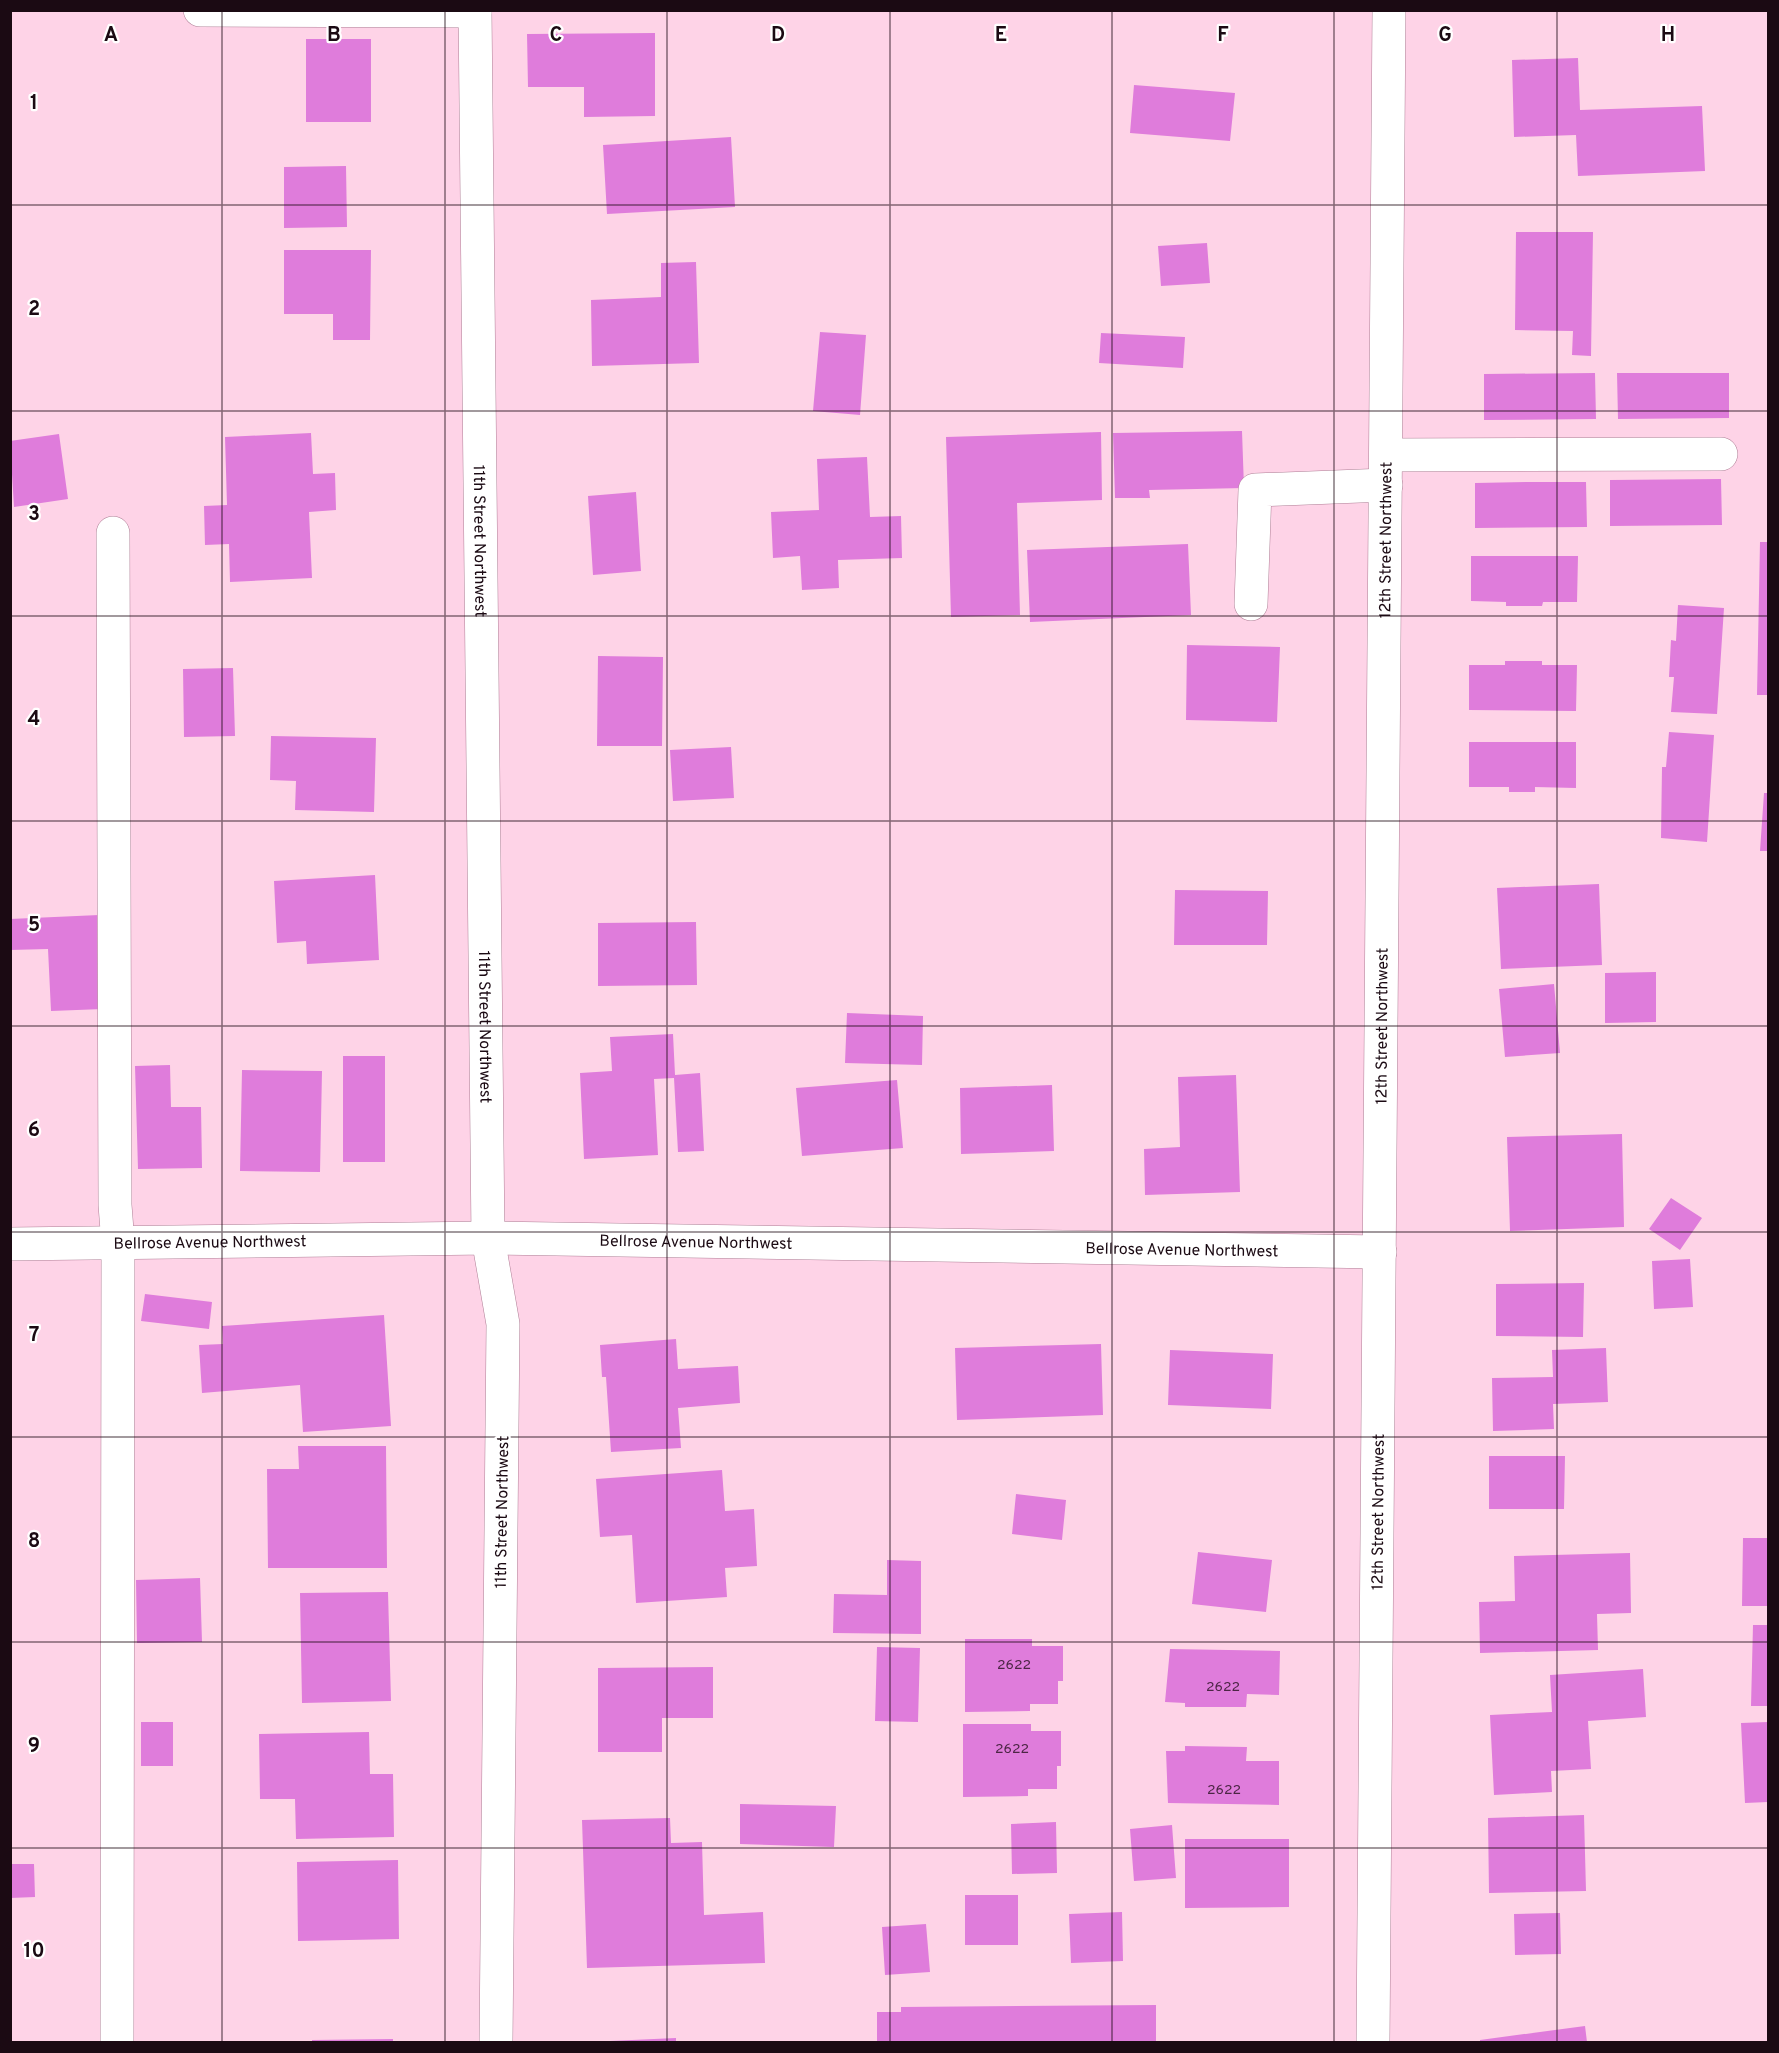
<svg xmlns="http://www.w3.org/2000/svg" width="1779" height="2053" font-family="Overpass,sans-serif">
	<rect width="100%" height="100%" fill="#fed3e7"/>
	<path fill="#df7cdb" d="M655 33V116L584 117V87H528L527 34Z
		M306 39H371V122H306Z
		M1578 58 1580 110 1702 106 1705 171 1578 176 1576 135 1514 137 1512 60Z
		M1134 85 1235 93 1230 141 1130 133Z
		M731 137 735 207 607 214 603 145Z
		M346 166 347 227 284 228V167Z
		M1516 232H1593L1591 356 1572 355 1573 331 1515 330Z
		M1207 243 1210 283 1161 286 1158 246Z
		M284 250H371L370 340H333V314H284Z
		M696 262 699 363 592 366 591 300 661 297V263Z
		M820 332 866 335 860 415 813 411Z
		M1101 333 1185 337 1183 368 1099 363Z
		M1595 373 1596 419 1484 420V374Z
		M1617 373H1729V418L1618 419Z
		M1242 431 1244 488 1149 490 1150 498H1115L1113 433Z
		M1101 432 1102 500 1017 503 1020 615 951 617 946 437Z
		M311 433 313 474 335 473 336 510 309 512 312 578 230 582 229 544 205 545 204 506 227 505 225 437Z
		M59 434 68 499 14 507 10 441Z
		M867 457 870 517 901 516 902 558 838 560 839 588 802 590 800 556 773 558 771 512 819 510 817 459Z
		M1721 479 1722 525 1610 526V480Z
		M1530 482H1586L1587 527 1475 528V483Z
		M636 492 641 571 593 575 588 496Z
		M1760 542H1768V695H1757Z
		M1188 544 1191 615 1030 622 1027 550Z
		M1471 556H1578L1577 602H1543L1542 606H1506V602L1471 601Z
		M1678 605 1724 608 1717 714 1671 712 1674 677H1669L1671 640 1676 641Z
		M1187 645 1280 647 1277 722 1186 720Z
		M598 656 663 657 662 746H597Z
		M1505 661H1542V665H1577L1576 711 1469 710V665H1505Z
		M233 668 235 736 184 737 183 669Z
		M1669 732 1714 735 1707 842 1661 838 1662 767H1666Z
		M271 736 376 738 374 812 295 810 296 781 270 780Z
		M1469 742H1576V788L1535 787V792H1509V787H1469Z
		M731 747 734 798 673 801 670 750Z
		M1764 793H1768V851H1760Z
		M375 875 379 960 307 964 306 941 277 943 274 881Z
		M1599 884 1602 965 1501 969 1497 888Z
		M1175 890 1268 891 1267 945H1174Z
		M99 915 103 1009 51 1011 48 949 10 950V919Z
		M696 922 697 985 598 986V923Z
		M1656 972V1022L1605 1023V973Z
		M1554 984 1560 1053 1505 1057 1499 989Z
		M847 1013 923 1016 922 1065 845 1063Z
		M673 1034 675 1075 700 1073 704 1151 678 1152 674 1078 654 1079 658 1155 584 1159 580 1073 612 1071 610 1037Z
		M343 1056H385V1162H343Z
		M170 1065 171 1107H201L202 1168 138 1169 135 1066Z
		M242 1070 322 1071 320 1172 240 1171Z
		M1236 1075 1240 1192 1145 1195 1144 1149 1180 1147 1178 1077Z
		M897 1080 903 1148 802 1156 796 1088Z
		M1052 1085 1054 1151 961 1154 960 1088Z
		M1622 1134 1624 1227 1510 1231 1507 1137Z
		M1671 1198 1702 1218 1680 1250 1649 1229Z
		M1690 1259 1693 1307 1654 1309 1652 1261Z
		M1584 1283 1583 1337 1496 1336V1284Z
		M145 1294 212 1302 209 1329 141 1321Z
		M384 1315 391 1426 303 1432 300 1385 202 1393 199 1345 223 1344 222 1326Z
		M676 1339 678 1369 738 1366 740 1403 678 1408 681 1448 611 1452 606 1377H602L600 1345Z
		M1101 1344 1103 1415 957 1420 955 1348Z
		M1606 1348 1608 1402 1553 1404 1554 1429 1493 1431 1492 1378 1553 1377 1552 1350Z
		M1170 1350 1273 1354 1271 1409 1168 1405Z
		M298 1446H386L387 1568H268L267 1469H299Z
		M1489 1456H1565L1564 1509H1489Z
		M722 1470 725 1511 754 1509 757 1566 725 1568 727 1597 636 1603 632 1535 600 1537 596 1479Z
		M1016 1494 1066 1500 1062 1540 1012 1534Z
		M1743 1538H1768V1606H1742Z
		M1198 1552 1272 1560 1266 1612 1192 1604Z
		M1630 1553 1631 1613 1597 1614 1598 1650 1480 1653 1479 1602 1515 1601 1514 1556Z
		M887 1560 921 1561V1634L833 1633 834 1594 887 1595Z
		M200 1578 202 1642 137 1643 136 1580Z
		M388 1592 391 1701 302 1703 300 1593Z
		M1753 1625H1768V1706H1751Z
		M965 1639H1032V1646H1063V1681H1058V1704H1030V1711L965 1712Z
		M877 1647 920 1648 918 1722 875 1721Z
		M1170 1649 1280 1651 1279 1695 1247 1694 1246 1707H1185V1703L1165 1702Z
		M713 1667V1718H662V1752H598V1668Z
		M1643 1669 1646 1717 1588 1721 1591 1769 1551 1771 1552 1792 1494 1795 1490 1715 1552 1712 1550 1675Z
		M141 1722H173V1766H141Z
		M1768 1722V1802L1745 1803 1741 1723Z
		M963 1724H1031V1731H1061V1766H1057V1789H1028V1796L963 1797Z
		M369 1732 370 1774H393L394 1837 296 1839 295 1799H260L259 1734Z
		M1185 1746 1247 1747 1246 1761H1279V1805L1168 1803 1166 1751H1185Z
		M740 1804 836 1806 834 1847 740 1844Z
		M1584 1815 1586 1891 1489 1893 1488 1818Z
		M670 1818 671 1843 702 1842 704 1915 763 1912 765 1963 587 1968 582 1820Z
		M1056 1822 1057 1873 1012 1874 1011 1824Z
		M1172 1825 1176 1878 1134 1881 1130 1829Z
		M1185 1839H1289V1907L1185 1908Z
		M398 1860 399 1939 298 1941 297 1862Z
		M10 1864H34L35 1897 10 1898Z
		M965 1895H1018V1945H965Z
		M1122 1912 1123 1961 1071 1963 1069 1914Z
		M1560 1913 1561 1954 1515 1955 1514 1914Z
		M926 1924 930 1972 885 1975 882 1927Z
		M1156 2005V2042H877V2012H901V2007Z
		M1585 2026 1587 2042H1480V2040Z
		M676 2038V2042H610V2041Z
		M393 2039V2042H312V2040Z"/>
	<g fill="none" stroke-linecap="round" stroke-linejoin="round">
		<g stroke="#af7f96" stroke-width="34">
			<g id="minor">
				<path d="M200 10 475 11"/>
				<path id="s1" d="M475 10 488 1238 503 1324 496 2042"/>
				<path d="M1386 455 1721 454"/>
				<path d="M113 533 115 1205 118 1243 117 2042"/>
				<path d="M1251 604 1255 490 1386 485"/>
				<path id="s2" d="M10 1244 488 1238 1380 1252"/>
				<path id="s3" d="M1373 2042 1389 10"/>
			</g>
		</g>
		<use href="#minor" stroke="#fff" stroke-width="33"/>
	</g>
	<path fill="none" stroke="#1b0a13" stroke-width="1.5" stroke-opacity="0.55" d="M222 10V2042M445 10V2042M667 10V2042M890 10V2042M1112 10V2042M1334 10V2042M1557 10V2042M10 205H1768M10 411H1768M10 616H1768M10 821H1768M10 1026H1768M10 1232H1768M10 1437H1768M10 1642H1768M10 1848H1768"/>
	<g text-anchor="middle" stroke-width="4.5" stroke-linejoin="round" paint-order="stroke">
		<g font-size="14" fill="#4c2645">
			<text x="1014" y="1669">2622</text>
			<text x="1223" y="1691">2622</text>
			<text x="1012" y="1753">2622</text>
			<text x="1224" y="1794">2622</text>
		</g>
		<g font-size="16" fill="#1b0a13" stroke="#fff">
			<text dy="6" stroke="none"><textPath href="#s1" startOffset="531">11th Street Northwest</textPath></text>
			<text dy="6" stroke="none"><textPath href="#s3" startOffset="1502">12th Street Northwest</textPath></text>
			<text dy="6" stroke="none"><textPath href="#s3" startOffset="1016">12th Street Northwest</textPath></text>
			<text dy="6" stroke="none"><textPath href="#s1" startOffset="1017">11th Street Northwest</textPath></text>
			<text dy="6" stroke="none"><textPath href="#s2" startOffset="686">Bellrose Avenue Northwest</textPath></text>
			<text dy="6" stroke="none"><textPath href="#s2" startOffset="200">Bellrose Avenue Northwest</textPath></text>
			<text dy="6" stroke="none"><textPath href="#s2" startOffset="1172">Bellrose Avenue Northwest</textPath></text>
			<text transform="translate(501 1512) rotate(-89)" y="6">11th Street Northwest</text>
			<text dy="6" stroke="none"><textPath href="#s3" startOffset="530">12th Street Northwest</textPath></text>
		</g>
	</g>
	<g font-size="20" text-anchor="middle" font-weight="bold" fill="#1b0a13" stroke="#fff" stroke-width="4.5" stroke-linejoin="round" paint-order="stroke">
		<text x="111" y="41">A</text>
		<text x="334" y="41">B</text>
		<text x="556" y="41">C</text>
		<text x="778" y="41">D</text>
		<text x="1001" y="41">E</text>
		<text x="1223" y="41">F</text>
		<text x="1445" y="41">G</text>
		<text x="1668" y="41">H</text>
		<text x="34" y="109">1</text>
		<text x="34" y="315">2</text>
		<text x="34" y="520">3</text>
		<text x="34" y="725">4</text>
		<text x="34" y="931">5</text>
		<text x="34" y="1136">6</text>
		<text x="34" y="1341">7</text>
		<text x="34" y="1547">8</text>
		<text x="34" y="1752">9</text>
		<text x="34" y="1957">10</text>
	</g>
	<rect width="1779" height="2053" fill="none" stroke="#1b0a13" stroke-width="24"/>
</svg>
